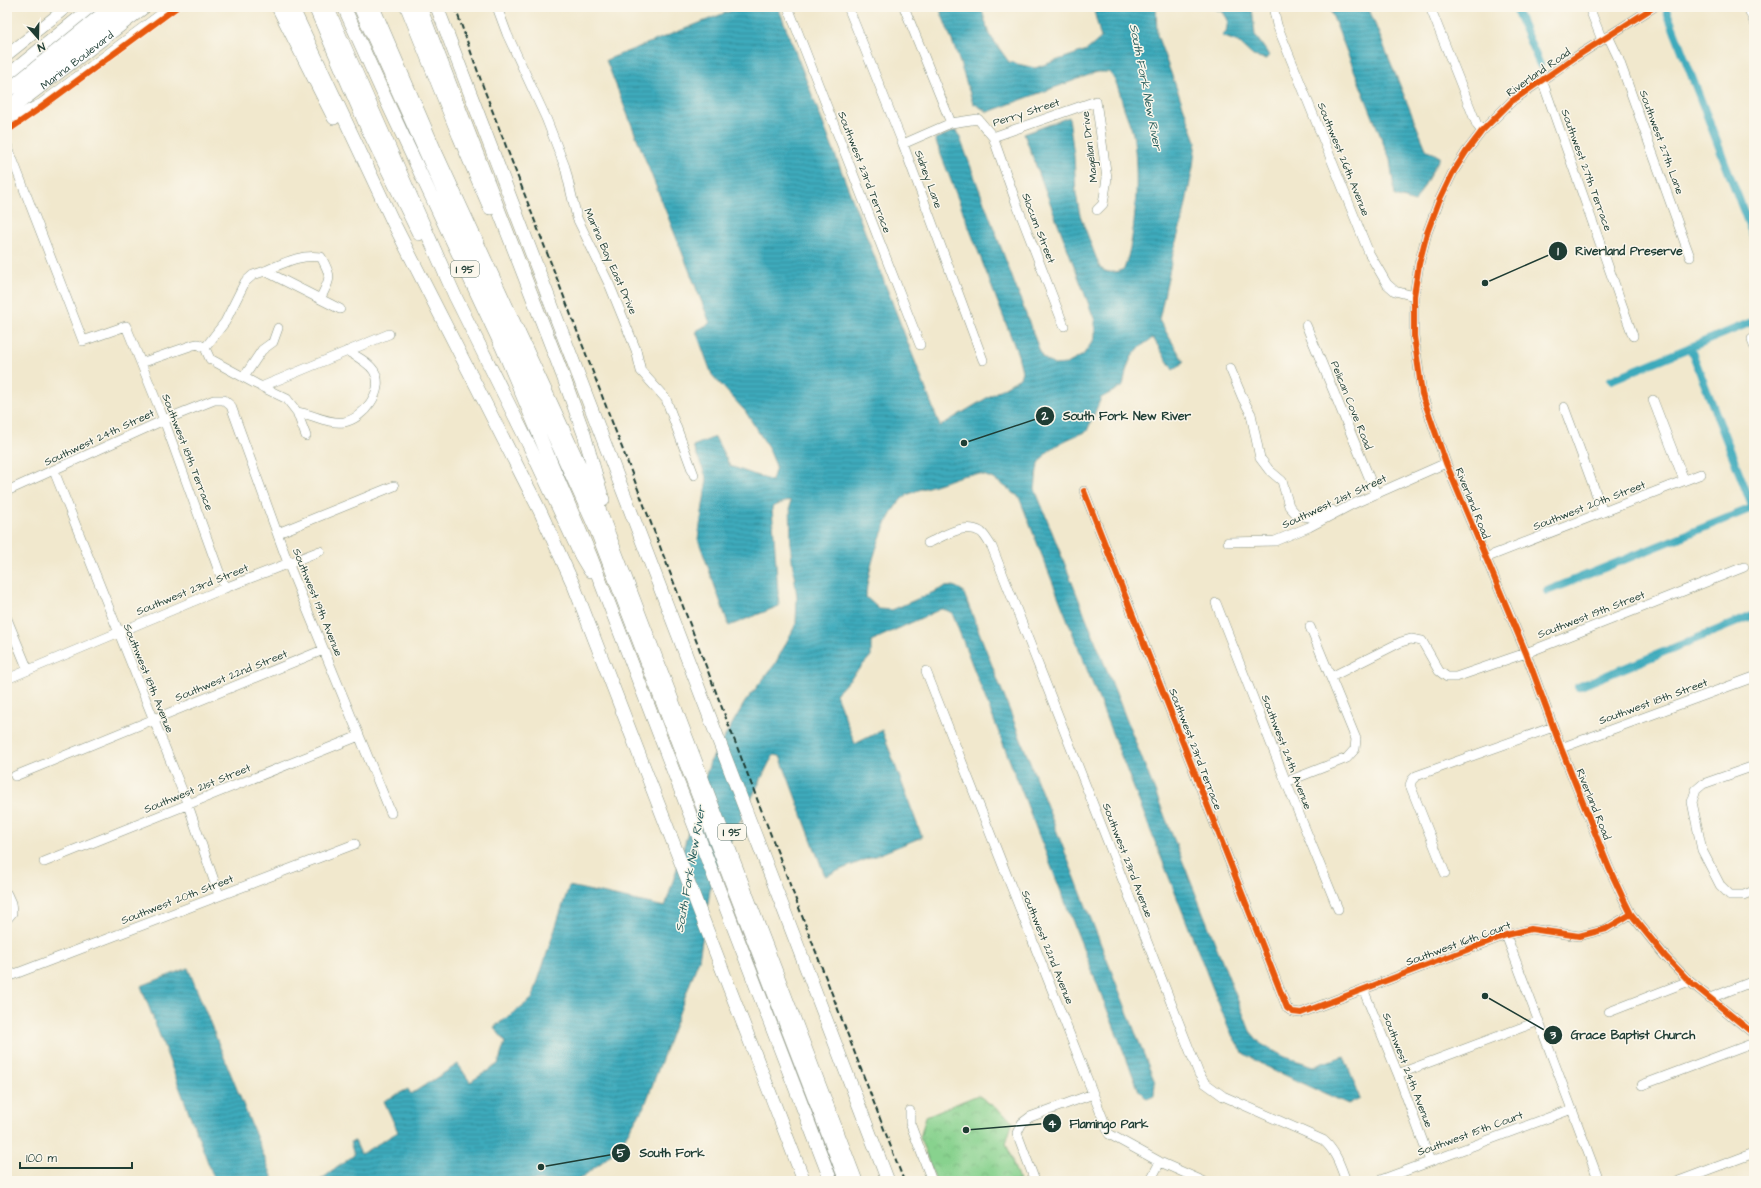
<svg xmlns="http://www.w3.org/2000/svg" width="1761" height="1188" font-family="'Architects Daughter',sans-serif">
	<defs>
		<pattern id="park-crowns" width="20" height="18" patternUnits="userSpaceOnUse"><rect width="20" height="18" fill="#88d28e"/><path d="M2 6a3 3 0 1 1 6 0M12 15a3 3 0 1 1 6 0" fill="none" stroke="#6fac75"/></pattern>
		<pattern id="water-rules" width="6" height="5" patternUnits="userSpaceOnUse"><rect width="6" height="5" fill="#3daabc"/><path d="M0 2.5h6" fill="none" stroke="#338c9a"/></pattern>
	</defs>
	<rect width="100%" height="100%" fill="#fbf7ec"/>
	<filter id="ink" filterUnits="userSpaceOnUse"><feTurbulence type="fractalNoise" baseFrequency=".025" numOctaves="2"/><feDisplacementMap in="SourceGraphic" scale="8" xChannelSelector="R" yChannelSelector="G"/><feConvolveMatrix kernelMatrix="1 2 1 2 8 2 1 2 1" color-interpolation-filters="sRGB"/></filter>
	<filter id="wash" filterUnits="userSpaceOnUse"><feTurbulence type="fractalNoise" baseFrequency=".012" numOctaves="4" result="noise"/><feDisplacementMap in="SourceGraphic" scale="16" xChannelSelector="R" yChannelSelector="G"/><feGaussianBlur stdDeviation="0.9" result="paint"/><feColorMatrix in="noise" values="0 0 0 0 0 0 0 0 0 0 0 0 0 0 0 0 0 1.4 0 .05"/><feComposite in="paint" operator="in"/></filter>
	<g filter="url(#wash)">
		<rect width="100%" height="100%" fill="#f1e8cd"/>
		<path fill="url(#park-crowns)" stroke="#548861" d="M978 1095 1013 1121 1006 1143 1019 1181H936L920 1138 926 1116Z"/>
		<path fill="url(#water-rules)" stroke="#2e7478" d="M740 7H778L940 426 1020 378 1022 371 1018 355 935 139 957 130 1042 357 1054 365 1067 364 1083 355 1095 338V321L1024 134 1069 117 1074 156 1076 194 1080 215 1100 268C1109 274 1114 273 1124 269 1137 235 1139 171 1133 134 1131 126 1127 117 1124 108 1120 95 1118 82 1109 72H1097L988 112 973 103 957 54 939 7H981L989 34 1009 62 1035 68 1087 50 1101 38 1093 7H1156L1157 35 1196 141 1193 167 1184 213 1173 254 1159 320 1184 362 1173 370 1153 338C1130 352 1128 361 1123 386L1101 398 1087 431C1068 439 1042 448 1037 470 1036 477 1036 483 1035 489L1250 1031 1261 1044 1285 1057 1304 1063 1314 1066 1344 1056 1360 1098 1348 1104 1263 1065 1243 1053 1230 1032 1019 497C1008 489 998 480 986 476 971 471 958 477 944 482 933 486 918 489 907 495 886 507 866 574 866 597L879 609 892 610 945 587 954 586 963 591 1155 1083 1154 1096 1147 1099 1139 1091 952 613 946 610 941 609 871 641V656L836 694 855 744 882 730 922 837 825 876 780 756 774 755 769 763 712 878 699 959 645 1105 623 1140 606 1159 577 1181H319L354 1155 350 1142 355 1141 361 1154 398 1132 384 1101 408 1089 411 1094 458 1064 470 1082 498 1064 505 1042 494 1027 532 999 569 886 665 907 710 762 745 702 775 664 796 624 797 597 791 552 790 500 772 507 779 606 729 626 698 539 707 479 693 446 715 437 730 466 772 481 776 466 768 447 745 411 712 375 696 331 710 323 606 60Z
			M1209 7H1252L1255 35 1269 55 1266 59 1253 56 1238 42 1222 36 1226 32 1228 20 1223 12Z
			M1329 7H1368L1426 149 1440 157 1415 202 1395 196 1390 160Z
			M188 968 274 1181H215L141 986Z"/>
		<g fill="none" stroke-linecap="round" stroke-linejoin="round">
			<path stroke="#3daabc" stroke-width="8" d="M1515 7 1540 65
				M1667 12 1754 238
				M1690 347 1754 511
				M1611 380 1754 321
				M1547 591 1752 508
				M1578 687 1754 615"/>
		</g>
	</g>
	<g filter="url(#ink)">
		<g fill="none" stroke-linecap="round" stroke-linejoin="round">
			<g stroke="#889280" stroke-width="10">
				<path id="minor" d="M497 7 507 34 546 118 565 167 577 218 610 286 636 350 641 371 666 399 694 475
					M788 7 920 345
					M848 7 903 144 983 360
					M904 7 951 123
					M1430 7 1477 125 1482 131
					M1589 7 1602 40
					M1654 7 1574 58 1512 101 1482 131 1466 152 1452 174 1439 201 1427 233 1419 264 1414 296V336L1422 394 1446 463 1526 653 1561 748 1609 868 1622 896 1631 914 1665 956 1689 981 1754 1034
					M1748 7 1754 22
					M1274 11 1277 25 1369 253 1387 284 1395 291 1414 296
					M1608 36 1618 57 1690 257
					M1542 80 1633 336
					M993 137 1017 205 1064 326
					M903 144 951 123 978 119 993 137 1096 101 1107 178 1103 204 1097 210
					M7 145 83 341 126 326 164 420 225 588
					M265 271C284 263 300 254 321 257 333 278 330 279 320 299
					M1306 325 1376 494
					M1752 339 1754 346
					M205 348 210 359 256 384 287 399 297 412C313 414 327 424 344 422 363 419 386 390 374 371 368 362 356 356 347 351
					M141 363 193 345 198 344 205 348 225 322 245 282 253 275 265 271 340 309
					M1230 368 1243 399 1251 414 1260 458 1269 470 1282 481 1289 506 1297 515 1309 517 1332 510
					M244 377 262 350 273 342 278 328
					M261 387 389 334
					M1653 400 1684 480
					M1564 407 1603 512
					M297 412 306 436
					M54 471 188 805 219 895
					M7 491 164 420 214 400H224L231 406 288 563 391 813
					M1084 491 1287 1008 1293 1012 1301 1013 1506 935 1531 929 1579 936 1606 929 1631 914
					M278 533 394 486
					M1228 542 1275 541 1309 527 1351 505 1446 463
					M928 543C944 536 964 522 981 532 985 535 989 543 992 547L1199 1074 1205 1083 1223 1096 1323 1140C1336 1151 1340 1165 1346 1181
					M1485 558 1701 474
					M1216 603 1286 782 1338 909
					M7 619 28 670
					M926 671 1109 1134 1160 1162 1203 1181
					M1331 677 1401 642 1411 639 1422 641 1439 671 1447 677H1456L1526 653 1744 567
					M7 679 225 588 320 551
					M1561 748 1754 677
					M1754 766 1703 784 1696 790 1692 802 1702 850 1720 885 1730 895H1744L1754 891
					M15 776 323 650
					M1286 782 1347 758 1355 749 1356 739 1310 627
					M44 862 359 736
					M1445 873 1410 785 1412 780 1416 776 1553 727
					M7 894 11 903 12 913 7 919
					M1506 935 1599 1181
					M7 977 355 844
					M1363 989 1398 1074 1430 1161
					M1710 998 1754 981
					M1609 1012 1689 981
					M1398 1074 1539 1021
					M1642 1085 1754 1043
					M910 1111V1123L932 1181
					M1035 1181 1017 1133 1022 1123 1030 1117 1093 1094
					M1150 1181 1160 1162
					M1378 1181 1572 1109
					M1679 1181 1754 1153"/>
			</g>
			<g stroke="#889280" stroke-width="12">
				<g id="major">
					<path d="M7 55 67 7"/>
					<path d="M7 75 91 7"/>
					<path id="s1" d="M14 108 146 7"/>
					<path d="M7 118 26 112 42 104 172 7"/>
				</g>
			</g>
			<g stroke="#889280" stroke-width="14">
				<path id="highway" d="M278 7 334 118
					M292 7 393 222 540 511 574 586 804 1181
					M315 7 368 130 419 234
					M327 7 455 296 528 443 581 556 590 571
					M344 7 387 102 502 347 591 557 831 1181
					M360 7 596 529 846 1181
					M373 7 436 153 596 501 856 1181
					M407 7 459 136 490 208
					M420 7 563 376 584 434 603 500
					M437 7 888 1181
					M7 91 111 7
					M7 110 27 90 131 7"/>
			</g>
			<use href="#minor" stroke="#fff" stroke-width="9"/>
			<use href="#major" stroke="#fff" stroke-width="11"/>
			<use href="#highway" stroke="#fff" stroke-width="13"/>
			<path stroke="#1f3d34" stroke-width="2" stroke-dasharray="6 3" stroke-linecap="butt" d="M455 7 484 89 904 1181"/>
			<g stroke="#fbf7ec" stroke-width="8">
				<path id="cycleway" d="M1654 7 1574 58 1512 101 1482 131 1466 152 1452 174 1439 201 1427 233 1419 264 1414 296V336L1422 394 1446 463 1526 653 1561 748 1609 868 1622 896 1631 914 1665 956 1689 981 1754 1034
					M7 131 39 109 177 7
					M1084 491 1287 1008 1293 1012 1301 1013 1506 935 1531 929 1579 936 1606 929 1631 914"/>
			</g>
			<use href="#cycleway" stroke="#e8590c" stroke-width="6"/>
		</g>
	</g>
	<g text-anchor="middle" stroke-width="3" stroke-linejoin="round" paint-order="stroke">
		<g fill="#fbf7ec" stroke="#61756b" stroke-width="1">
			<rect x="451" y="261" width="28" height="16" rx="3"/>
			<rect x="718" y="824" width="28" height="16" rx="3"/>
		</g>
		<g font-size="10" font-weight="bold" fill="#1f3d34">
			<text x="465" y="273">I 95</text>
			<text x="732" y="836">I 95</text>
		</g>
		<g font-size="11" fill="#1f3d34" stroke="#fbf7ec">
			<text dy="4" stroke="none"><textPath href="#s1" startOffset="79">Marina Boulevard</textPath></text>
			<text transform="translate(1538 72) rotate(-35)" y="4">Riverland Road</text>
			<text transform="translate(1026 112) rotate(-18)" y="4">Perry Street</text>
			<text transform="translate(1662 142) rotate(70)" y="4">Southwest 27th Lane</text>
			<text transform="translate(1089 147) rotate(-97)" y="4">Magellan Drive</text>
			<text transform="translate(1344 159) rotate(68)" y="4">Southwest 26th Avenue</text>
			<text transform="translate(1587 170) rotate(70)" y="4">Southwest 27th Terrace</text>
			<text transform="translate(865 172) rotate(69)" y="4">Southwest 23rd Terrace</text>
			<text transform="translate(929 179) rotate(70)" y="4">Sidney Lane</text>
			<text transform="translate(1039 228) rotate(69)" y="4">Slocum Street</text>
			<text transform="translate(611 261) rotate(66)" y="4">Marina Bay East Drive</text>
			<text transform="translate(1352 405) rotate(68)" y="4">Pelican Cove Road</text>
			<text transform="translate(99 437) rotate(-25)" y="4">Southwest 24th Street</text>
			<text transform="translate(188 452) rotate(69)" y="4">Southwest 18th Terrace</text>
			<text transform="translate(1334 501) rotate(-25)" y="4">Southwest 21st Street</text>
			<text transform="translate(1473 503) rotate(68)" y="4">Riverland Road</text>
			<text transform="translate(1589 505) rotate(-21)" y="4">Southwest 20th Street</text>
			<text transform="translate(192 589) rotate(-22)" y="4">Southwest 23rd Street</text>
			<text transform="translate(318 602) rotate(68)" y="4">Southwest 19th Avenue</text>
			<text transform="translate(1591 614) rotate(-21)" y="4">Southwest 19th Street</text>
			<text transform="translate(231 675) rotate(-22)" y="4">Southwest 22nd Street</text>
			<text transform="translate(149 678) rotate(68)" y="4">Southwest 18th Avenue</text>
			<text transform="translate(1653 701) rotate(-20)" y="4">Southwest 18th Street</text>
			<text transform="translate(1196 749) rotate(69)" y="4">Southwest 23rd Terrace</text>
			<text transform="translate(1287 752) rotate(69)" y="4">Southwest 24th Avenue</text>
			<text transform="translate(197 788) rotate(-22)" y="4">Southwest 21st Street</text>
			<text transform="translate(1594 804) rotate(68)" y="4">Riverland Road</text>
			<text transform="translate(1128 860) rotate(69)" y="4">Southwest 23rd Avenue</text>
			<text transform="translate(177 899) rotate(-21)" y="4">Southwest 20th Street</text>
			<text transform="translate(1458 943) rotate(-20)" y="4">Southwest 16th Court</text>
			<text transform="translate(1048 947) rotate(68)" y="4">Southwest 22nd Avenue</text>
			<text transform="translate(1408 1070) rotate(69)" y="4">Southwest 24th Avenue</text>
			<text transform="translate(1470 1133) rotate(-20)" y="4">Southwest 15th Court</text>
		</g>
		<g font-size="12" font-style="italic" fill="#285e5d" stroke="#fbf7ec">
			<text transform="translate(1146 87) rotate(79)" y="4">South Fork New River</text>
			<text transform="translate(690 869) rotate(-80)" y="4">South Fork New River</text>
		</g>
	</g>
	<path fill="none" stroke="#1f3d34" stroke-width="1.5" d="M1485 283L1558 251M964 443L1045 416M1485 996L1553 1035M966 1130L1052 1123M541 1167L621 1153"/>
	<g fill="#1f3d34" stroke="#fbf7ec" stroke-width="1.5">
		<circle cx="1485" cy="283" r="4"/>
		<circle cx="964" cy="443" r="4"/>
		<circle cx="1485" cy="996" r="4"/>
		<circle cx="966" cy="1130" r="4"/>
		<circle cx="541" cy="1167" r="4"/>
		<circle cx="1558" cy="251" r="10"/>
		<circle cx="1045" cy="416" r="10"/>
		<circle cx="1553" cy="1035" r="10"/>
		<circle cx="1052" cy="1123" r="10"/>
		<circle cx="621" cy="1153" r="10"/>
	</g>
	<g font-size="12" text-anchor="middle" font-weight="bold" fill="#fff">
		<text x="1558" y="255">1</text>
		<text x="1045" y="420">2</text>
		<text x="1553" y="1039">3</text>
		<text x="1052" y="1128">4</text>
		<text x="621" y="1157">5</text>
	</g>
	<g font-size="12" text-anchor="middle" font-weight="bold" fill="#1f3d34" stroke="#fbf7ec" stroke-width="3" stroke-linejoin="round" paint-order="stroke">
		<text x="1629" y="255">Riverland Preserve</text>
		<text x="1127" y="420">South Fork New River</text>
		<text x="1633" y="1039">Grace Baptist Church</text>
		<text x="1109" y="1128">Flamingo Park</text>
		<text x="672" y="1157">South Fork</text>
	</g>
	<rect width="1761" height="1188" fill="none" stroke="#fbf7ec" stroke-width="24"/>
	<g transform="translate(38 38) rotate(160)" stroke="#fbf7ec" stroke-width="3" paint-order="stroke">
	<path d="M0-3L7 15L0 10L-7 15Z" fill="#1f3d34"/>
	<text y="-6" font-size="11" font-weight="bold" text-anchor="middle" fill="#1f3d34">N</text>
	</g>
	<path d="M20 1162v6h112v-6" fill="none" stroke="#1f3d34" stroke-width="2"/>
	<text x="26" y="1162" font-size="12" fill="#1f3d34" stroke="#fbf7ec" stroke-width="3" paint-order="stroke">100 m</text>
</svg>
